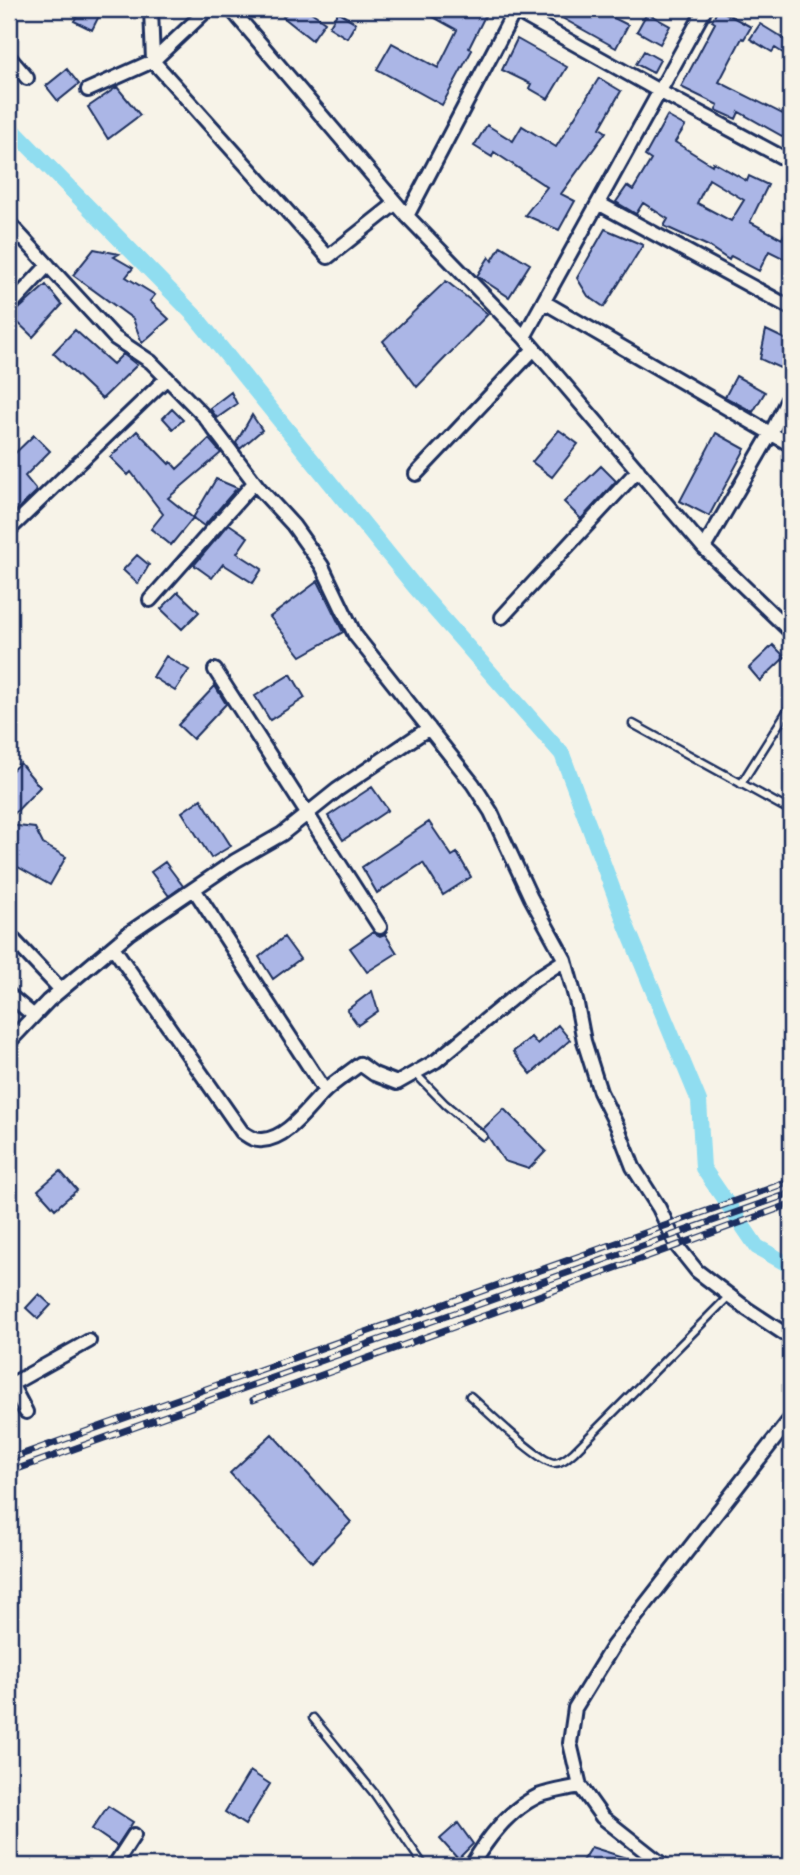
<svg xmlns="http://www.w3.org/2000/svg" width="800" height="1875" font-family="Delius,sans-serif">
	<rect width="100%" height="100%" fill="#f7f3e8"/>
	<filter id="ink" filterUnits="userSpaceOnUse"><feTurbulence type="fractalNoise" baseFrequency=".0143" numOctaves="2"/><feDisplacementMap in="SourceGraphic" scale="14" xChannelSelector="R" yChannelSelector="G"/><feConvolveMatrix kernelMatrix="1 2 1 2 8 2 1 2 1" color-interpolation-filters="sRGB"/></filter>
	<g filter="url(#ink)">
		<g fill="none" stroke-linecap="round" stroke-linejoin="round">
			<path stroke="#90ddf0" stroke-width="16" d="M9 126 195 316 415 587 562 754 626 925 699 1101 703 1168 757 1247 791 1266"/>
		</g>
		<path fill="#abb6e6" stroke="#1b2f5e" stroke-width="2" fill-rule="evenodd" d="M81 9H94L101 12 92 30 74 21Z
			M292 9H307L325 22 312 40 283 17Z
			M419 9H476L486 14 469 48 472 50 442 105 377 69 392 43 438 68 457 30Z
			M546 9H596L628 25 616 48Z
			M718 9 751 27 744 39 742 38 719 82 791 118V141L739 112 736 119 716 110 718 105 681 87 715 23 712 21Z
			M338 12 356 23 347 38 329 27Z
			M647 13 670 26 660 44 637 31Z
			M760 24 791 43V58L775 48 772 52 750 39Z
			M517 39 567 67 548 99 529 88 531 84 502 70Z
			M644 51 660 60 653 73 636 64Z
			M67 69 79 84 58 101 46 86Z
			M599 78 621 91 600 128 606 132 561 194 575 201 559 230 525 215 547 187 494 152 492 157 474 146 487 125 513 141 522 126 556 147Z
			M117 87 140 115 108 139 88 107Z
			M667 116 685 126 675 142 712 165 713 162 747 181 749 176 768 185 750 222 782 239 791 220V262L769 251 759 271 731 256 729 260 708 246 664 226 668 219 643 203 636 214 616 202 627 186 633 190 651 160 645 156ZM709 179 744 200 731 221 697 203Z
			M605 229 643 245 604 307 588 296 577 278Z
			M501 246 530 264 509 297 477 276 489 257 492 261Z
			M94 249 119 254 114 257 133 268 126 277 155 295 150 301 169 319 142 343 133 319 73 275Z
			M446 281 488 314 417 387 383 341Z
			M46 285 62 305 33 337 11 316Z
			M75 330 113 364 123 354 137 365 102 399 53 353Z
			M766 330 791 342V352L780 368 760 359Z
			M736 376 765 392 753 412 725 397Z
			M231 392 237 404 217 418 210 408Z
			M172 409 183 420 173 429 163 418Z
			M252 415 262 430 240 449 236 443Z
			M559 430 578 444 552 477 532 462Z
			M137 431 169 464 171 462 177 469 209 439 221 453 168 498 193 518 171 545 151 529 163 514 131 472 128 475 110 457Z
			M716 433 745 449 709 516 680 501Z
			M34 435 50 451 25 476 37 491 9 518V459Z
			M601 466 616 481 581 519 564 502Z
			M216 479 237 488 204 526 193 518Z
			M229 524 248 537 237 553 262 569 253 583 223 564 212 578 194 565Z
			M137 555 149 565 138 584 123 570Z
			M318 581 343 632 301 656 270 617Z
			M178 592 199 612 182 629 161 609Z
			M773 645 785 657 760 681 749 668Z
			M166 656 189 670 175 691 153 677Z
			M291 674 305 698 270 720 255 696Z
			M215 686 226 704 193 739 178 725Z
			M20 763 40 787 9 819V773Z
			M372 787 388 810 343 840 328 816Z
			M201 799 231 846 211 858 182 812Z
			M429 822 452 856 457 853 471 877 443 895 423 863 377 893 362 867Z
			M9 825 35 828 43 844 66 857 50 885 9 862Z
			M165 862 183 886 169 896 151 872Z
			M373 932 380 936 385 934 397 953 367 972 350 948Z
			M284 937 300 959 273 979 259 957Z
			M372 991 378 1011 358 1025 347 1010Z
			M558 1025 570 1040 531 1074 513 1052 531 1037 537 1044Z
			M504 1109 546 1151 529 1169 504 1161 483 1129Z
			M60 1171 77 1190 55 1209 38 1190Z
			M39 1294 51 1305 38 1319 26 1308Z
			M272 1434 351 1522 312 1562 230 1473Z
			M250 1771 270 1784 245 1825 225 1812Z
			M108 1806 133 1822 117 1846 92 1829Z
			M458 1823 473 1844 458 1859 440 1839Z
			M591 1847 642 1863V1866H579Z"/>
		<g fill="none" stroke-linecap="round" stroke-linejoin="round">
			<g stroke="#1b2f5e" stroke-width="11">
				<path id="service" d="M633 724 791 811
					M741 784 791 705
					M415 1073 445 1104 483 1136
					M470 1396C485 1409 538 1462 554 1463 562 1463 568 1457 574 1452L729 1296
					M313 1718 374 1793 424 1866"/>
			</g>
			<g stroke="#1b2f5e" stroke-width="18">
				<path id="minor" d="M151 9 153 61 208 9
					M231 9 407 216 524 337 704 548 791 632
					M512 9 659 91 791 162
					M9 57 27 78
					M88 90 153 61 328 257 396 203
					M598 203 791 308
					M407 216 515 10
					M9 223 115 338 151 362 204 416 258 487 293 525 322 566 355 635 473 784 491 812 531 898 565 960 577 1004 584 1041 600 1092 618 1128 633 1167 659 1208 677 1246 697 1271 747 1309 791 1338
					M544 302 791 445
					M9 307 48 265
					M524 337 705 9
					M416 474 534 349
					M9 530 167 378
					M704 548 771 433 791 393
					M150 600 254 483
					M502 617 638 470
					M215 670 380 927
					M194 889 325 1091
					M9 935 61 990
					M113 947 242 1132C248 1136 254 1141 262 1140 288 1139 308 1107 325 1091 335 1081 349 1073 360 1064L374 1074 397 1083 436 1061 534 980 565 960
					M9 995 34 1016
					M9 1042 48 1001 129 933 235 861 282 834 337 790 429 728
					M9 1380 26 1412
					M12 1384 89 1341
					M114 1866 134 1835
					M471 1866C487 1839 508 1810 538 1796 551 1791 567 1789 580 1786
					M664 1866 602 1817 580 1786 570 1743 575 1708 613 1646 791 1418"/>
			</g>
			<use href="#service" stroke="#f7f3e8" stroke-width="6"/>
			<use href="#minor" stroke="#f7f3e8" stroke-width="12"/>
			<g stroke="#1b2f5e" stroke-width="7">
				<path id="rail" d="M253 1400 791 1204
					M9 1459 791 1181
					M9 1472 791 1193"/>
			</g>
			<use href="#rail" stroke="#f7f3e8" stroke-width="4.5" stroke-dasharray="13" stroke-linecap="butt"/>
		</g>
	</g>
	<rect width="800" height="1875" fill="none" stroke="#f7f3e8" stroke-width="35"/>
	<rect x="18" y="18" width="765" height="1840" fill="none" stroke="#1b2f5e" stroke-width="2.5" filter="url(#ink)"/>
</svg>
